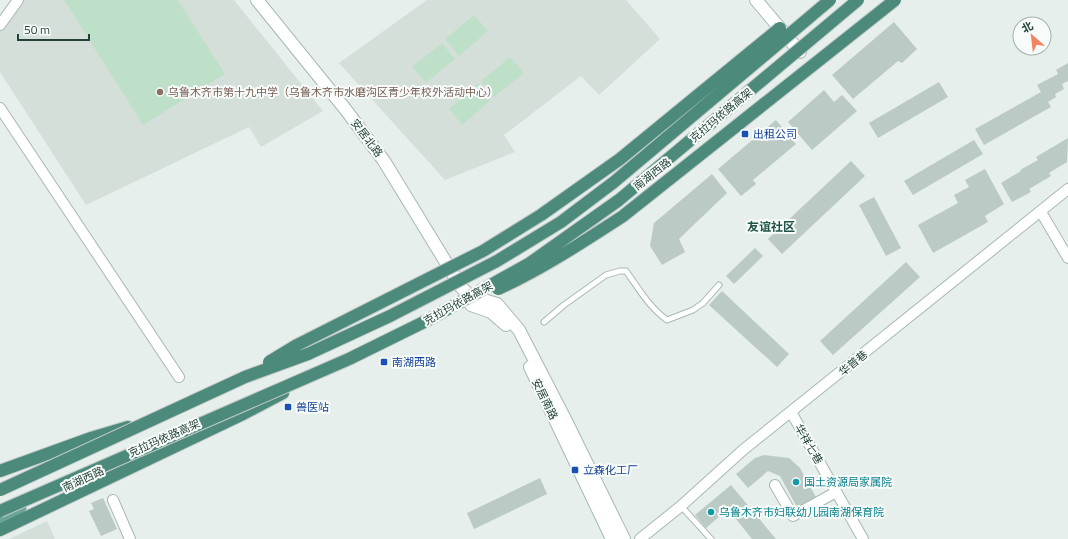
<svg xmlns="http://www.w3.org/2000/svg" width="1068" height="539" font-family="'Titillium Web','Noto Sans SC',sans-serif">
	<rect width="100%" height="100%" fill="#e6efeb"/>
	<path fill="#d4dfda" d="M23 0H234L323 111 261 147 249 127 86 205 0 72V31Z
		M427 0H626L660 39 599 95 581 76 504 135 515 152 445 180 339 63Z
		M47 521 55 539H9Z"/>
	<path fill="#bfe0c8" d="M64 0H178L225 74 143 125Z
		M474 15 488 31 459 56 445 39Z
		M442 43 455 59 426 83 412 67Z
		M510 57 524 73 494 97 481 81Z
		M478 84 491 100 462 125 449 109Z"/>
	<path fill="#bbcac4" d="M894 22 917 49 902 63 898 61 853 99 832 75Z
		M1068 63V81L1062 84 1064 89 1055 94 1056 97 1048 102 1051 107 984 145 975 129 1041 92 1037 85 1058 74 1056 70Z
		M939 82 948 97 878 138 869 123Z
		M824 90 834 102 842 95 857 111 812 150 788 122Z
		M776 120 796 144 753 180 756 184 741 196 718 169Z
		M1068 138 1067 162 1049 173 1051 176 1029 189 1031 192 1012 202 1001 183 1021 171 1020 170 1038 160 1036 157Z
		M974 140 983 154 913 195 904 181Z
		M851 161 865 176 782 254 768 239Z
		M985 169 1004 204 985 216 988 222 933 253 918 225 958 203 954 195 969 187 965 180Z
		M712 174 727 193 679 239 685 252 662 265 650 246 654 223Z
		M874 197 901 248 886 256 859 205Z
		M755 248 763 256 734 284 726 276Z
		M906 262 920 277 833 355 820 341Z
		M722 291 789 354 777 367 709 305Z
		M764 455 789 458 800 468 817 499 798 509 780 476 768 471 748 488 736 474 755 458Z
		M540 478 547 494 474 529 467 513Z
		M731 485 776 539H752L728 509 706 528 695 515Z
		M103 498 117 529 101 536 89 511 94 509 91 503Z"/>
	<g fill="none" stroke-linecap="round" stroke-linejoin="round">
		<g stroke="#a8b8b2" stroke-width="7">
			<path id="service" d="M544 322 564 305 606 275 620 271H626C639 289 649 307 667 320L693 310 703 303 719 285
				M681 506 711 539"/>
		</g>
		<g stroke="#a8b8b2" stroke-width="12">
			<path id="minor" d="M0 25 18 0
				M0 108 179 377
				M1041 212 1068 258
				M791 412 863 539
				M775 485 793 516 836 492
				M113 500 130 539
				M640 539 681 506 743 450 1068 189"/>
		</g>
		<g stroke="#a8b8b2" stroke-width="14">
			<path id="tertiary" d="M257 0 346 110 384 161 461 287 470 296 497 304 519 330 566 421 624 539
				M756 0 800 52
				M471 305 491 312 506 325
				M530 367 612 539"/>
		</g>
		<g stroke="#c2cac8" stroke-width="14">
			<path id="primary" d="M0 518 20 508"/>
		</g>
		<g stroke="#c2cac8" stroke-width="14">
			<path id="trunk" d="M0 471 91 438 128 427
				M0 530 243 414 283 393"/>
		</g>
		<use href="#service" stroke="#fff" stroke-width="5"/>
		<use href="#minor" stroke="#fff" stroke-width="10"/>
		<use href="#tertiary" stroke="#fff" stroke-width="12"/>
		<use href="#primary" stroke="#6aa596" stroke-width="12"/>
		<use href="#trunk" stroke="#4c8a7c" stroke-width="12"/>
		<g stroke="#c2cac8" stroke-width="14" stroke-linecap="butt">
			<path id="trunk-bridge" d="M498 289C542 269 583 242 623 216L895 0
				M269 362 297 345 483 251 541 215 620 159 780 28
				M0 490 245 377 308 354 390 316 497 261 561 222 614 182 830 0
				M0 511 349 359 426 321 530 263 619 200 858 0"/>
		</g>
		<use href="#trunk-bridge" stroke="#4c8a7c" stroke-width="12"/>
	</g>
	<circle fill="#8d6e63" stroke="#f7fbf9" stroke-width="1.5" cx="160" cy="92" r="4"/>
	<g fill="#1a4fb4" stroke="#f7fbf9" stroke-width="1.5">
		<rect x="741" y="130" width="8" height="8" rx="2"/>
		<rect x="380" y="358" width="8" height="8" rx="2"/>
		<rect x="284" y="403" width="8" height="8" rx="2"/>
		<rect x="571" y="466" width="8" height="8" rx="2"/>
	</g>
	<g fill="#0f9aa8" stroke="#f7fbf9" stroke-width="1.5">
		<circle cx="796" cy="482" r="4"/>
		<circle cx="711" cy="512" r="4"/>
	</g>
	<g text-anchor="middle" stroke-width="4" stroke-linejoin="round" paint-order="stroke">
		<g font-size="11" fill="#785e54" stroke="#f7fbf9" text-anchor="start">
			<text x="168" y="96">乌鲁木齐市第十九中学（乌鲁木齐市水磨沟区青少年校外活动中心）</text>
		</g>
		<g font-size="11" fill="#24423a" stroke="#f7fbf9">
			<text transform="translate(721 115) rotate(-40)" y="4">克拉玛依路高架</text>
			<text transform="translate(367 138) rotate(53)" y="4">安居北路</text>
			<text transform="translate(652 174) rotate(-38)" y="4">南湖西路</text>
			<text transform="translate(458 303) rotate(-29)" y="4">克拉玛依路高架</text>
			<text transform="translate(853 363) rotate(-39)" y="4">华普巷</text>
			<text transform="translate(545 399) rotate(64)" y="4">安居南路</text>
			<text transform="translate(164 438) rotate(-24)" y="4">克拉玛依路高架</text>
			<text transform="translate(809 444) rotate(60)" y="4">华祥七巷</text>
			<text transform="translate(83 479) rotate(-25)" y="4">南湖西路</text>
		</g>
		<g font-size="11" fill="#164399" stroke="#f7fbf9" text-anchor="start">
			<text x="753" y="138">出租公司</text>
			<text x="392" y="366">南湖西路</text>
			<text x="296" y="411">兽医站</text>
			<text x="583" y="474">立森化工厂</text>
		</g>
		<g font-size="11" fill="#0d838f" stroke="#f7fbf9" text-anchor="start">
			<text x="804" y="486">国土资源局家属院</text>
			<text x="719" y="516">乌鲁木齐市妇联幼儿园南湖保育院</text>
		</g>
		<g font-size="12" font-weight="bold" fill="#1f5548" stroke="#f7fbf9">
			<text x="771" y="231">友谊社区</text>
		</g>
	</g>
	<g transform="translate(1032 36) rotate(332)"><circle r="19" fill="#f7fbf9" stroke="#a3b1ad"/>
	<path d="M0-3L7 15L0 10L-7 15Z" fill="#f4845f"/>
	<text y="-6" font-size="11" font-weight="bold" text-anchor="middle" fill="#24423a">北</text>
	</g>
	<path d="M18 34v6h71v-6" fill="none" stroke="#24423a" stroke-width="2"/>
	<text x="24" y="34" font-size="12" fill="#24423a" stroke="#f7fbf9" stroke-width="3" paint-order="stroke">50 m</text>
</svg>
